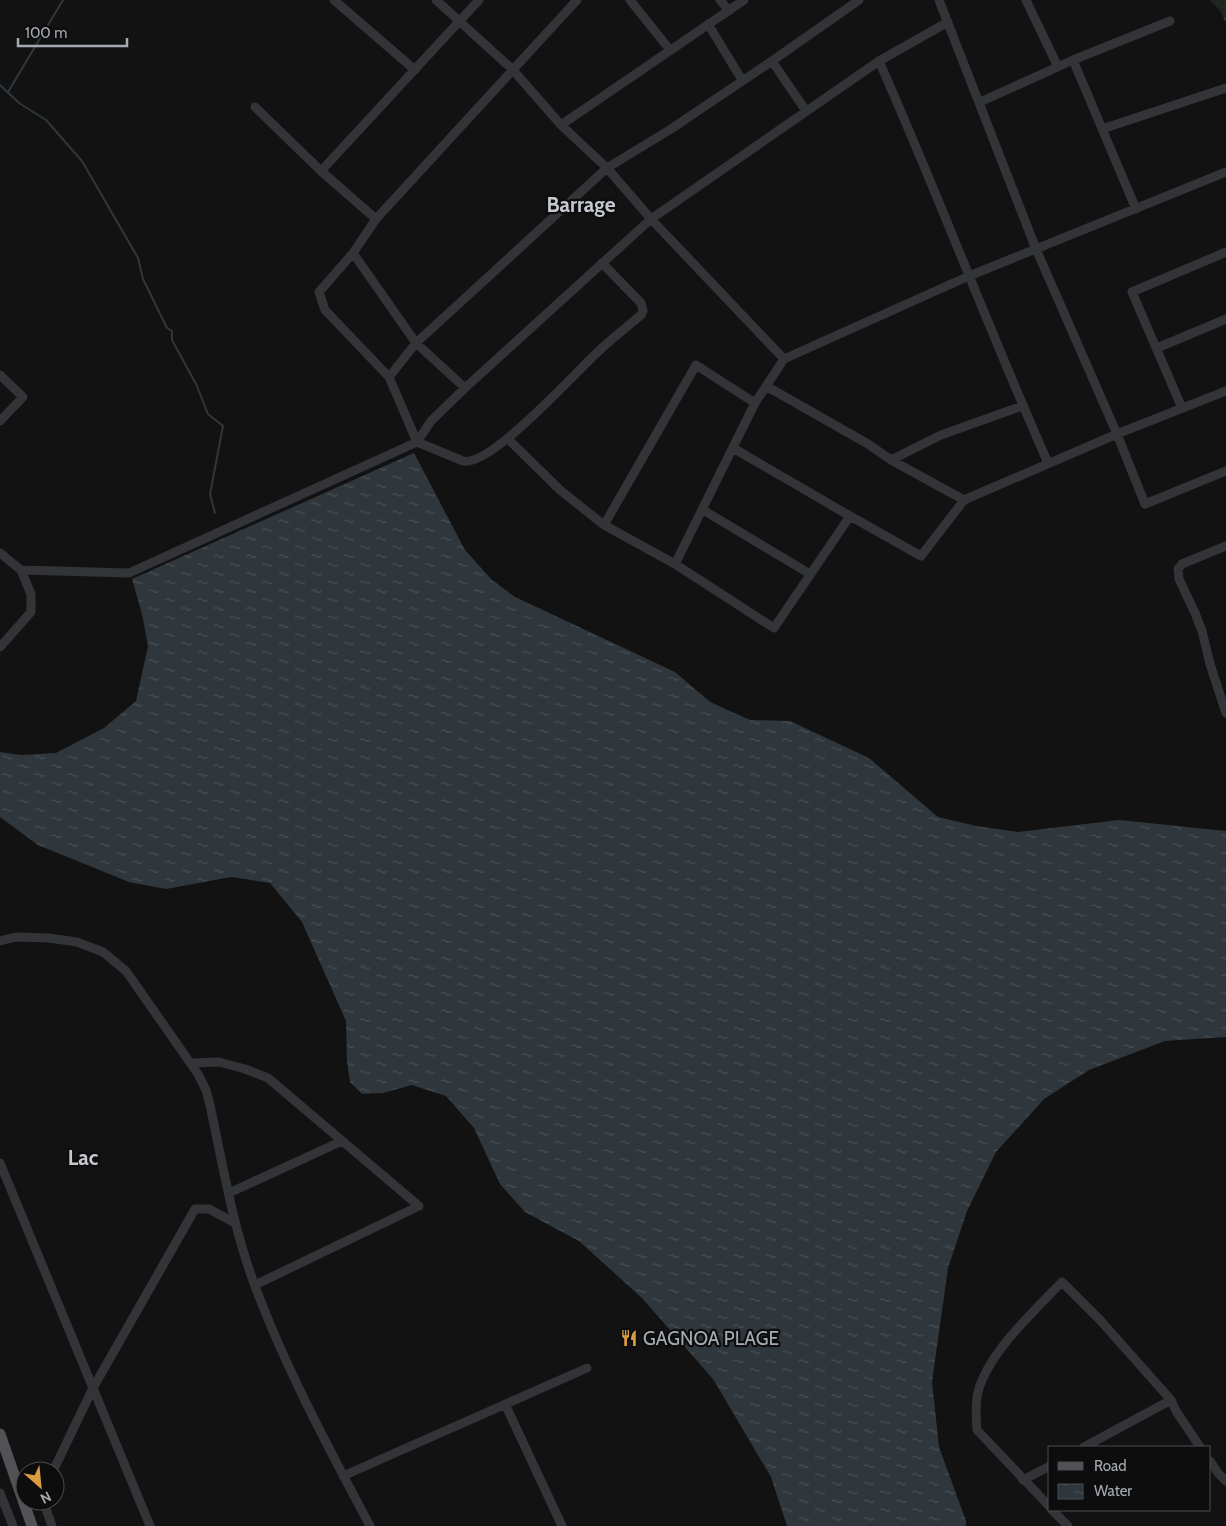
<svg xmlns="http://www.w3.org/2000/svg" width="1226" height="1526" font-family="Cabin,sans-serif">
	<defs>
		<pattern id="grass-tufts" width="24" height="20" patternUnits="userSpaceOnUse" patternTransform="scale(1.25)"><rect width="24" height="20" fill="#1f251f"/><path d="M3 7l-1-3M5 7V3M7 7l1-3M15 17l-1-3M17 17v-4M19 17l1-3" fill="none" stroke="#3d423d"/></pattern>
		<pattern id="water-ripples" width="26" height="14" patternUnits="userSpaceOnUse" patternTransform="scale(1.25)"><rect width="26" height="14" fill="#2f373c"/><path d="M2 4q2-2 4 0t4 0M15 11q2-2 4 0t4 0" fill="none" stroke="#4a5156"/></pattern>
	</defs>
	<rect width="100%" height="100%" fill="#121213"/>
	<path fill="url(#grass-tufts)" d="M1209 0H1226V23L1219 9Z"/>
	<path fill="url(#water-ripples)" d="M414 453 465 550 492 580 515 597 675 672 710 702 750 720 790 721 869 758 938 817 976 826 1018 832 1119 820 1226 831V1037L1165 1041 1089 1070 1044 1099 996 1152 967 1211 948 1268 932 1382 939 1447 966 1521V1526H787L771 1477 713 1379 642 1298 579 1241 525 1212 500 1184 474 1128 446 1096 412 1085 383 1093 362 1094 350 1082 347 1061 346 1021 302 922 270 883 231 877 166 889 129 882 38 845 0 817V752L21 755 56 753 104 728 136 701 148 646 142 614 132 579Z"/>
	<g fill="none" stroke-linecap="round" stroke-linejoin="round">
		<path stroke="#2f373c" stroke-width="2" d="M0 85 19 103 46 120 82 161 138 258 143 279 167 328 172 331V340L196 384 208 414 223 426 210 494 215 513
			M8 92 63 0"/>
		<path stroke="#333438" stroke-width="9" d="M334 0 415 70
			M436 0 513 70 561 125 607 168 651 219 784 359
			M630 0 670 50
			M720 0 729 11
			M939 0 1036 249 1117 434 1145 504 1226 471
			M1026 0 1058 67
			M708 24 742 80
			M1073 60 1136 209
			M772 61 806 111
			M879 61C938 194 989 330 1048 463
			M980 102 1073 60 1170 21
			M255 107 321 171 376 219
			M561 125 744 0
			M1102 129 1226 88
			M321 171 479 0
			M353 253 416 343 465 388
			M602 263 641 303 643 311 641 315C628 326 615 336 603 347 579 368 491 468 463 461L417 442 431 421 465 388 651 219 879 61 948 22
			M1157 348 1226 319
			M0 375 23 397 0 421
			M389 377 325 310 319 292 353 253 376 219 577 0
			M766 386 868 444 891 460 964 500
			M755 403 696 365 604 525 675 564 774 628 850 516
			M1182 408 1132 292 1226 252
			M508 439 560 490 604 525
			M733 448 850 516 921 556 964 500 1117 434 1226 391
			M891 460 941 435 1022 406
			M703 510 810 574
			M1226 546 1182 564 1178 569 1179 579 1195 613 1202 631 1210 664 1226 713
			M0 553 21 570 31 594V612L0 647
			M675 564 755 403 784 359 969 276 1226 172
			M21 570 129 573 417 442 389 377 416 343 607 168 671 129 772 61 859 0
			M0 941 16 937 49 938 77 942 103 952 126 971 198 1074 206 1090 210 1105C223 1166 233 1228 255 1286 286 1369 328 1447 370 1526
			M190 1063 219 1062 245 1069 268 1078 419 1206 255 1285
			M0 1163 150 1526
			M229 1193 342 1141
			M505 1404 562 1526
			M1084 1447 1171 1400
			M1210 1461 1218 1473 1226 1481
			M53 1471 93 1388 195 1209H209L235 1223
			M343 1476 587 1368
			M1023 1480 1050 1466
			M0 1493 13 1526
			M43 1501 52 1526
			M1050 1507 977 1430C976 1418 975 1404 978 1392 988 1353 1035 1310 1062 1282L1100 1320 1171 1400 1176 1411 1200 1447
			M1052 1510 1068 1526"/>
		<path stroke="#505256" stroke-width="11" d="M0 1434 32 1526"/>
	</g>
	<defs>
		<g id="restaurant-bare" transform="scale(1.35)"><path d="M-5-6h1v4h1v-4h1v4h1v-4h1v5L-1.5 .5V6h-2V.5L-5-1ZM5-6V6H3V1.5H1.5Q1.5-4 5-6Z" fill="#da9c43" stroke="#0d0d0e" stroke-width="2.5" paint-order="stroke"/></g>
	</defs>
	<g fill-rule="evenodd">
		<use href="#restaurant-bare" x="629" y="1338"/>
	</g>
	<g text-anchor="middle" stroke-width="4.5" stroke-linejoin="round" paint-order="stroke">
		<g font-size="19" fill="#a5aab2" stroke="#0d0d0e" text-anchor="start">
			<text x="643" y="1345">GAGNOA PLAGE</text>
		</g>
		<g font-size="21" font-weight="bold" fill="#c5c8cf" stroke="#0d0d0e">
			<text x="581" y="212">Barrage</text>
			<text x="83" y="1165">Lac</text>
		</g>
	</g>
	<rect x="1048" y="1446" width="162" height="65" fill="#0d0d0e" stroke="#4a4c50"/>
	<rect x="1058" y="1462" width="25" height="8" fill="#505256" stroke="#4a4c50"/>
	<text x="1094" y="1471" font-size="15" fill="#a5aab2">Road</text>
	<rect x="1058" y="1484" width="25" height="15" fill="url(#water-ripples)" stroke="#4a4c50"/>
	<text x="1094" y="1496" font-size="15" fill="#a5aab2">Water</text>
	<g transform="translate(40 1486) rotate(153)"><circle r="24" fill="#0d0d0e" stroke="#4a4c50"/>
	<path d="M0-4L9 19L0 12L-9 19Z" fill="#da9c43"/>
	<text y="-8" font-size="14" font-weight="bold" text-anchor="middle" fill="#a5aab2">N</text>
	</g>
	<path d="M18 38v8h109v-8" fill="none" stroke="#a5aab2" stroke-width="2.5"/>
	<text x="25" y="38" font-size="15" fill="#a5aab2" stroke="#0d0d0e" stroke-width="4" paint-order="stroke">100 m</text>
</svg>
